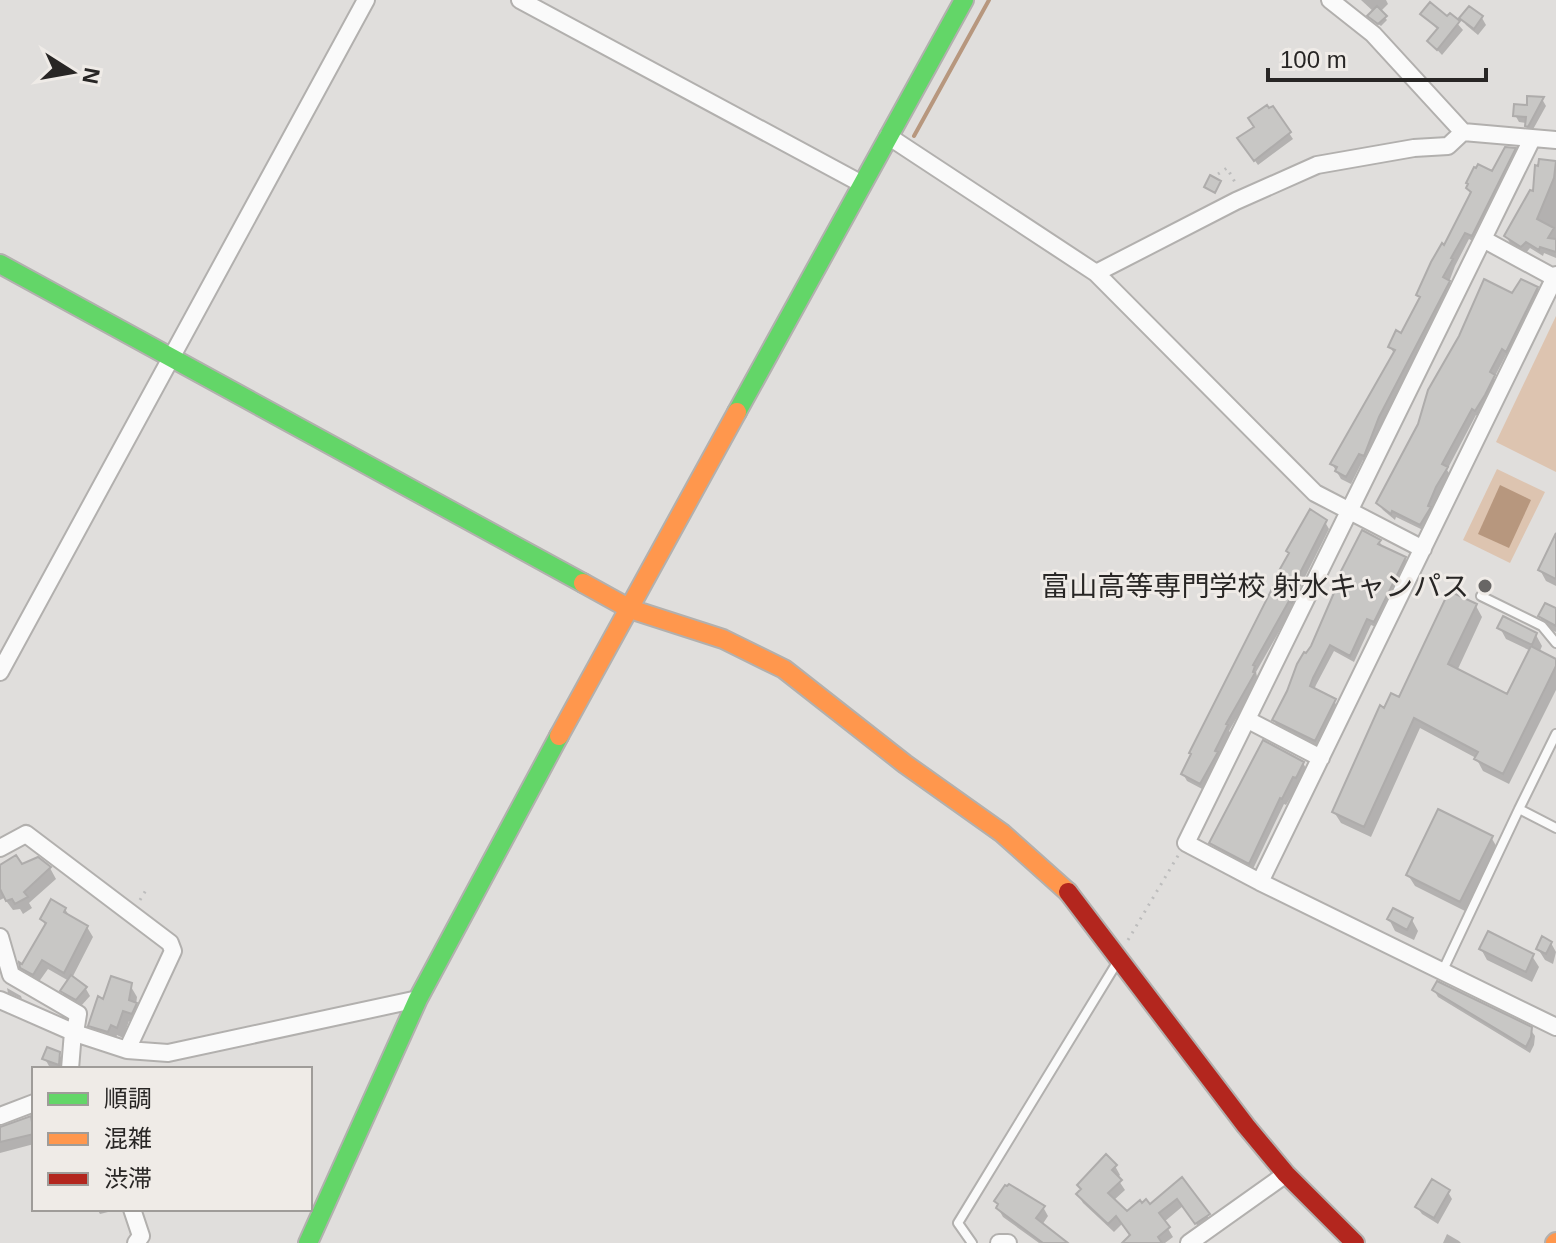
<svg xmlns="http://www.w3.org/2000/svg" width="1556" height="1243" font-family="Helvetica,'Noto Sans JP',sans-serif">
	<rect width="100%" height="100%" fill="#e0dedc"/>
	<path fill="#ddc4b0" d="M1556 316V472L1496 442Z
		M1497 469 1545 492 1510 563 1463 540Z"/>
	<path fill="#b7977e" d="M1500 485 1531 500 1509 548 1478 534Z"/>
	<path fill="#0003" d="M1361 0H1386L1388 4 1380 12 1387 20 1381 26 1371 19 1374 12Z
		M1423 14 1448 19 1450 15 1463 30 1442 55 1429 41 1438 30Z
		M1462 18H1482L1486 25 1478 35 1466 25Z
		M1542 99 1546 106 1531 133 1527 123 1519 122 1515 115Z
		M1289 133 1293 139 1258 165 1243 144Z
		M1514 149 1519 157 1476 243 1469 239 1455 266 1449 282 1453 290 1410 370 1411 373 1368 463 1363 460 1351 484 1341 479 1332 464 1395 355 1390 347 1402 336 1421 300 1418 295 1471 195 1468 188 1493 174Z
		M1541 162 1556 163V258L1544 253 1543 256 1530 248 1526 253 1510 243 1506 236 1534 194Z
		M1537 288 1541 296 1510 358 1506 355 1494 378 1498 384 1479 417 1476 415 1447 470 1451 476 1439 495 1425 531 1396 517 1395 520 1383 510 1378 503 1513 295Z
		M1325 522 1329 529 1302 583 1297 596 1300 601 1296 609 1293 607 1256 672 1258 681 1229 731 1231 734 1219 757 1221 761 1204 790 1187 781 1183 774 1280 579Z
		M1556 537V586L1546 581 1540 570Z
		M1379 541 1384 549 1405 559 1409 566 1378 628 1371 625 1354 662 1334 651 1316 685 1314 690 1334 701 1338 708 1319 747 1278 727 1274 720 1307 655Z
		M1476 606 1482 617 1457 671 1508 697 1531 651 1506 639 1500 628 1536 635 1542 646 1539 653 1556 661V690L1509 784 1483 771 1476 758 1420 728 1371 837 1341 823 1334 812 1385 710 1399 699Z
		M1556 611V632L1547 628 1540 616Z
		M1303 763 1307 770 1286 805 1284 804 1253 869 1216 850 1212 843Z
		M1491 837 1498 849 1467 912 1415 886 1408 875Z
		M38 859 50 868 56 879 29 903 32 908 23 914 20 909 13 910 4 898 0 900V864L21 867Z
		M65 909 70 917 87 927 93 937 72 978 86 989 90 996 81 1006 66 998 62 991 69 981 48 969 38 983 28 977 22 966 46 927 42 919Z
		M1389 919 1412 920 1418 931 1414 940 1395 931Z
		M1551 943 1556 952 1553 964 1545 960 1538 949Z
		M1481 949 1532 956 1539 967 1532 982 1487 960Z
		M130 985 137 997 136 1005 142 1016 138 1024 129 1021 123 1038 117 1035 114 1043 96 1037 90 1025 104 1003Z
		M7 988 21 996 22 999 8 993Z
		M1434 990 1530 1029 1535 1036 1534 1045 1530 1053 1438 997Z
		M59 1054 63 1061V1069L49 1066 45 1059Z
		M34 1117V1144L0 1153V1129Z
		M1115 1166 1120 1175 1117 1178 1125 1190 1113 1201 1127 1213 1149 1206 1182 1180 1213 1224 1202 1232 1183 1206 1164 1222 1173 1237 1165 1243H1134L1122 1224 1114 1232 1083 1203 1078 1194Z
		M1448 1192 1452 1199 1438 1224 1422 1214 1417 1207Z
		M1043 1207 1048 1216 1042 1225 1065 1243H1039L1003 1217 998 1208Z
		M97 1209H120L100 1214Z
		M1447 1234 1459 1241 1461 1243H1443Z"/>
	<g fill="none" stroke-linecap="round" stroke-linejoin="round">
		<path stroke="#b7977e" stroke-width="4" d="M914 136 989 0"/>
	</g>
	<path fill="#c8c7c5" stroke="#aeacab" stroke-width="2" d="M1430 2 1447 16 1450 13 1460 21 1437 50 1427 41 1438 28 1420 14Z
		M1377 6 1387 16 1378 24 1367 16Z
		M1469 6 1483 16 1474 29 1459 18Z
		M1527 96 1544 97 1528 127 1525 126 1526 117 1513 116 1514 104 1527 105Z
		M1267 105 1269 108 1273 106 1291 132 1254 161 1237 138 1254 127 1248 118Z
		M1505 147 1516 148 1472 236 1465 233 1451 258 1453 259 1443 277 1450 281 1379 417 1364 456 1359 454 1346 477 1335 471 1337 467 1330 464 1395 350 1388 347 1396 330 1401 333 1420 297 1416 295 1431 262 1442 243 1444 245 1471 192 1466 188 1468 184 1466 183 1474 167 1476 168 1478 164 1492 171Z
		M1539 159 1556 161 1554 178 1537 219 1554 228 1548 238 1556 239V252L1540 247 1539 250 1526 242 1521 247 1504 236 1530 190 1533 191 1535 165 1538 166Z
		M1210 175 1221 181 1215 193 1204 187Z
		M1484 279 1512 293 1521 279 1538 287 1506 352 1502 349 1490 372 1495 375 1485 395 1475 411 1472 409 1442 464 1448 467 1436 487 1428 506 1431 507 1420 525 1392 511 1391 514 1376 503 1418 424 1428 390 1459 336Z
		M1310 509 1327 520 1299 575 1293 590 1297 592 1292 603 1289 601 1253 665 1255 666 1253 672 1255 673 1226 724 1228 725 1215 751 1218 752 1200 784 1181 774 1191 754 1189 753 1278 577 1276 576 1289 553 1286 551Z
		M1362 530 1381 540 1378 544 1406 557 1374 622 1367 619 1350 656 1330 645 1313 678 1310 686 1336 699 1315 741 1272 720 1287 691 1297 664 1304 652 1306 653 1311 646 1340 579 1341 571Z
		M1556 533V579L1538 570Z
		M1449 591 1477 604 1448 664 1507 694 1531 646 1556 659V666L1503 774 1474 759 1478 752 1414 718 1364 827 1332 812 1380 705 1384 708 1391 693 1399 697Z
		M1545 603 1556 608V626L1538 616Z
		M1503 616 1537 633 1532 645 1497 628Z
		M1263 740 1304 762 1296 778 1293 777 1282 799 1280 798 1249 864 1209 843Z
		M1438 809 1493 836 1460 902 1406 875Z
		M16 855 22 864 38 857 51 867 24 892 28 897 15 904 12 899 6 901 0 889V865Z
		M51 899 66 908 64 912 88 926 64 973 42 960 33 975 20 968 19 962 22 964 46 923 40 919Z
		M1393 908 1413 918 1407 930 1387 919Z
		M1488 931 1534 954 1526 972 1479 949Z
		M1542 936 1552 942 1546 954 1536 949Z
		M71 975 87 987 76 1000 60 991Z
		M111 976 132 983 129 1000 137 1003 132 1014 123 1011 117 1028 111 1025 108 1032 88 1026 98 996 103 999Z
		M1437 981 1532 1027 1531 1037 1526 1047 1432 990Z
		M47 1047 60 1052 59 1065 42 1059Z
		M31 1116 34 1134 0 1142V1127Z
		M1106 1154 1117 1165 1112 1170 1122 1180 1108 1193 1127 1211 1140 1200 1142 1203 1146 1199 1150 1204 1182 1177 1210 1214 1195 1224 1177 1199 1159 1213 1170 1227 1158 1237 1162 1243H1122L1130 1235 1116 1216 1108 1224 1076 1194 1081 1189 1077 1185Z
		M1432 1179 1450 1190 1434 1218 1415 1207Z
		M1009 1184 1045 1206 1036 1218 1068 1243H1043L996 1208 998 1204 994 1201 1005 1185 1007 1186Z"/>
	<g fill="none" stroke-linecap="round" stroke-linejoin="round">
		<g stroke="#b2b0ae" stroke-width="12">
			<path id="lane" d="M1481 596 1542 626 1556 643
				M1519 809 1556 734
				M1443 970 1519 809 1556 828
				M972 1243 958 1223 1118 961"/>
		</g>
		<g stroke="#b2b0ae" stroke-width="20">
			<path id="street" d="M520 0 862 184
				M1330 0 1373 34 1463 132 1556 140
				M888 136 1096 273 1315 493 1423 549
				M1532 139 1186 843 1260 882 1556 275
				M1483 239 1555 278
				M1096 273 1236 201 1317 165 1414 148 1448 146 1463 132
				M0 672 366 0
				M1248 720 1321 758
				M0 848 26 834 170 943 173 951 127 1050
				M1260 882 1556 1027
				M0 937 11 975 78 1014 75 1033
				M0 1000 75 1033 127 1050 168 1053 418 999
				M70 1069 73 1032
				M0 1116 34 1103
				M132 1209 141 1236 136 1243
				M999 1243H1008
				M1189 1243 1286 1174"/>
		</g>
		<g stroke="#b2b0ae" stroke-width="22">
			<path id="fast" d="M0 264 583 583
				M737 412 964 0
				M308 1243 418 999 559 736"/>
		</g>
		<g stroke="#b2b0ae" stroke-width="22">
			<path id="slow" d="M583 583 630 609 723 639 784 669 905 764 1002 833 1068 892
				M559 736 737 412
				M1555 1243 1556 1242"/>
		</g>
		<g stroke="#b2b0ae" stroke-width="22">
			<path id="jam" d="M1068 892 1246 1126 1286 1174 1355 1243"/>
		</g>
		<path stroke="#bdbdbd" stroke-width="3" stroke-dasharray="2 6" stroke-linecap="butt" d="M1218 174 1227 168 1236 184
			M140 900 146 890
			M1128 940 1179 854"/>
		<use href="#lane" stroke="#fafafa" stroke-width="8"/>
		<use href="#street" stroke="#fafafa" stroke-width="16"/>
		<use href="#fast" stroke="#63d668" stroke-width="18"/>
		<use href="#slow" stroke="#ff974d" stroke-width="18"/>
		<use href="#jam" stroke="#b3261e" stroke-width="18"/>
	</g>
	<circle fill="#686665" stroke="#efebe7" stroke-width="3" cx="1485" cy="586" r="8"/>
	<g text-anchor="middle" stroke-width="6" stroke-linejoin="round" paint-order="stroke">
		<g font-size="28" fill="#282625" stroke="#efebe7" text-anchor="end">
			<text x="1469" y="596">富山高等専門学校 射水キャンパス</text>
		</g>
	</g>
	<rect x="32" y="1067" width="280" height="144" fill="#efebe7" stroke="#9f9c99" stroke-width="2"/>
	<rect x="48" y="1093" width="40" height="12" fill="#63d668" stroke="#9f9c99" stroke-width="2"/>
	<text x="104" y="1107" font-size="24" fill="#282625">順調</text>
	<rect x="48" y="1133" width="40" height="12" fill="#ff974d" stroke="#9f9c99" stroke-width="2"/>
	<text x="104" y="1147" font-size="24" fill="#282625">混雑</text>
	<rect x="48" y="1173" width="40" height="12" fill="#b3261e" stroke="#9f9c99" stroke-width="2"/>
	<text x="104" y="1187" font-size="24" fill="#282625">渋滞</text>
	<g transform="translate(72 72) rotate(101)" stroke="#efebe7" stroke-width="6" paint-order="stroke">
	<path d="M0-6L14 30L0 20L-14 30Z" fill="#282625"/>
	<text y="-12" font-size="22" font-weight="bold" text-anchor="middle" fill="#282625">N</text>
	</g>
	<path d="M1268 68v12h218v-12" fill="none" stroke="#282625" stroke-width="4"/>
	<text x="1280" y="68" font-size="24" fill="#282625" stroke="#efebe7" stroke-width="6" paint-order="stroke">100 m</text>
</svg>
